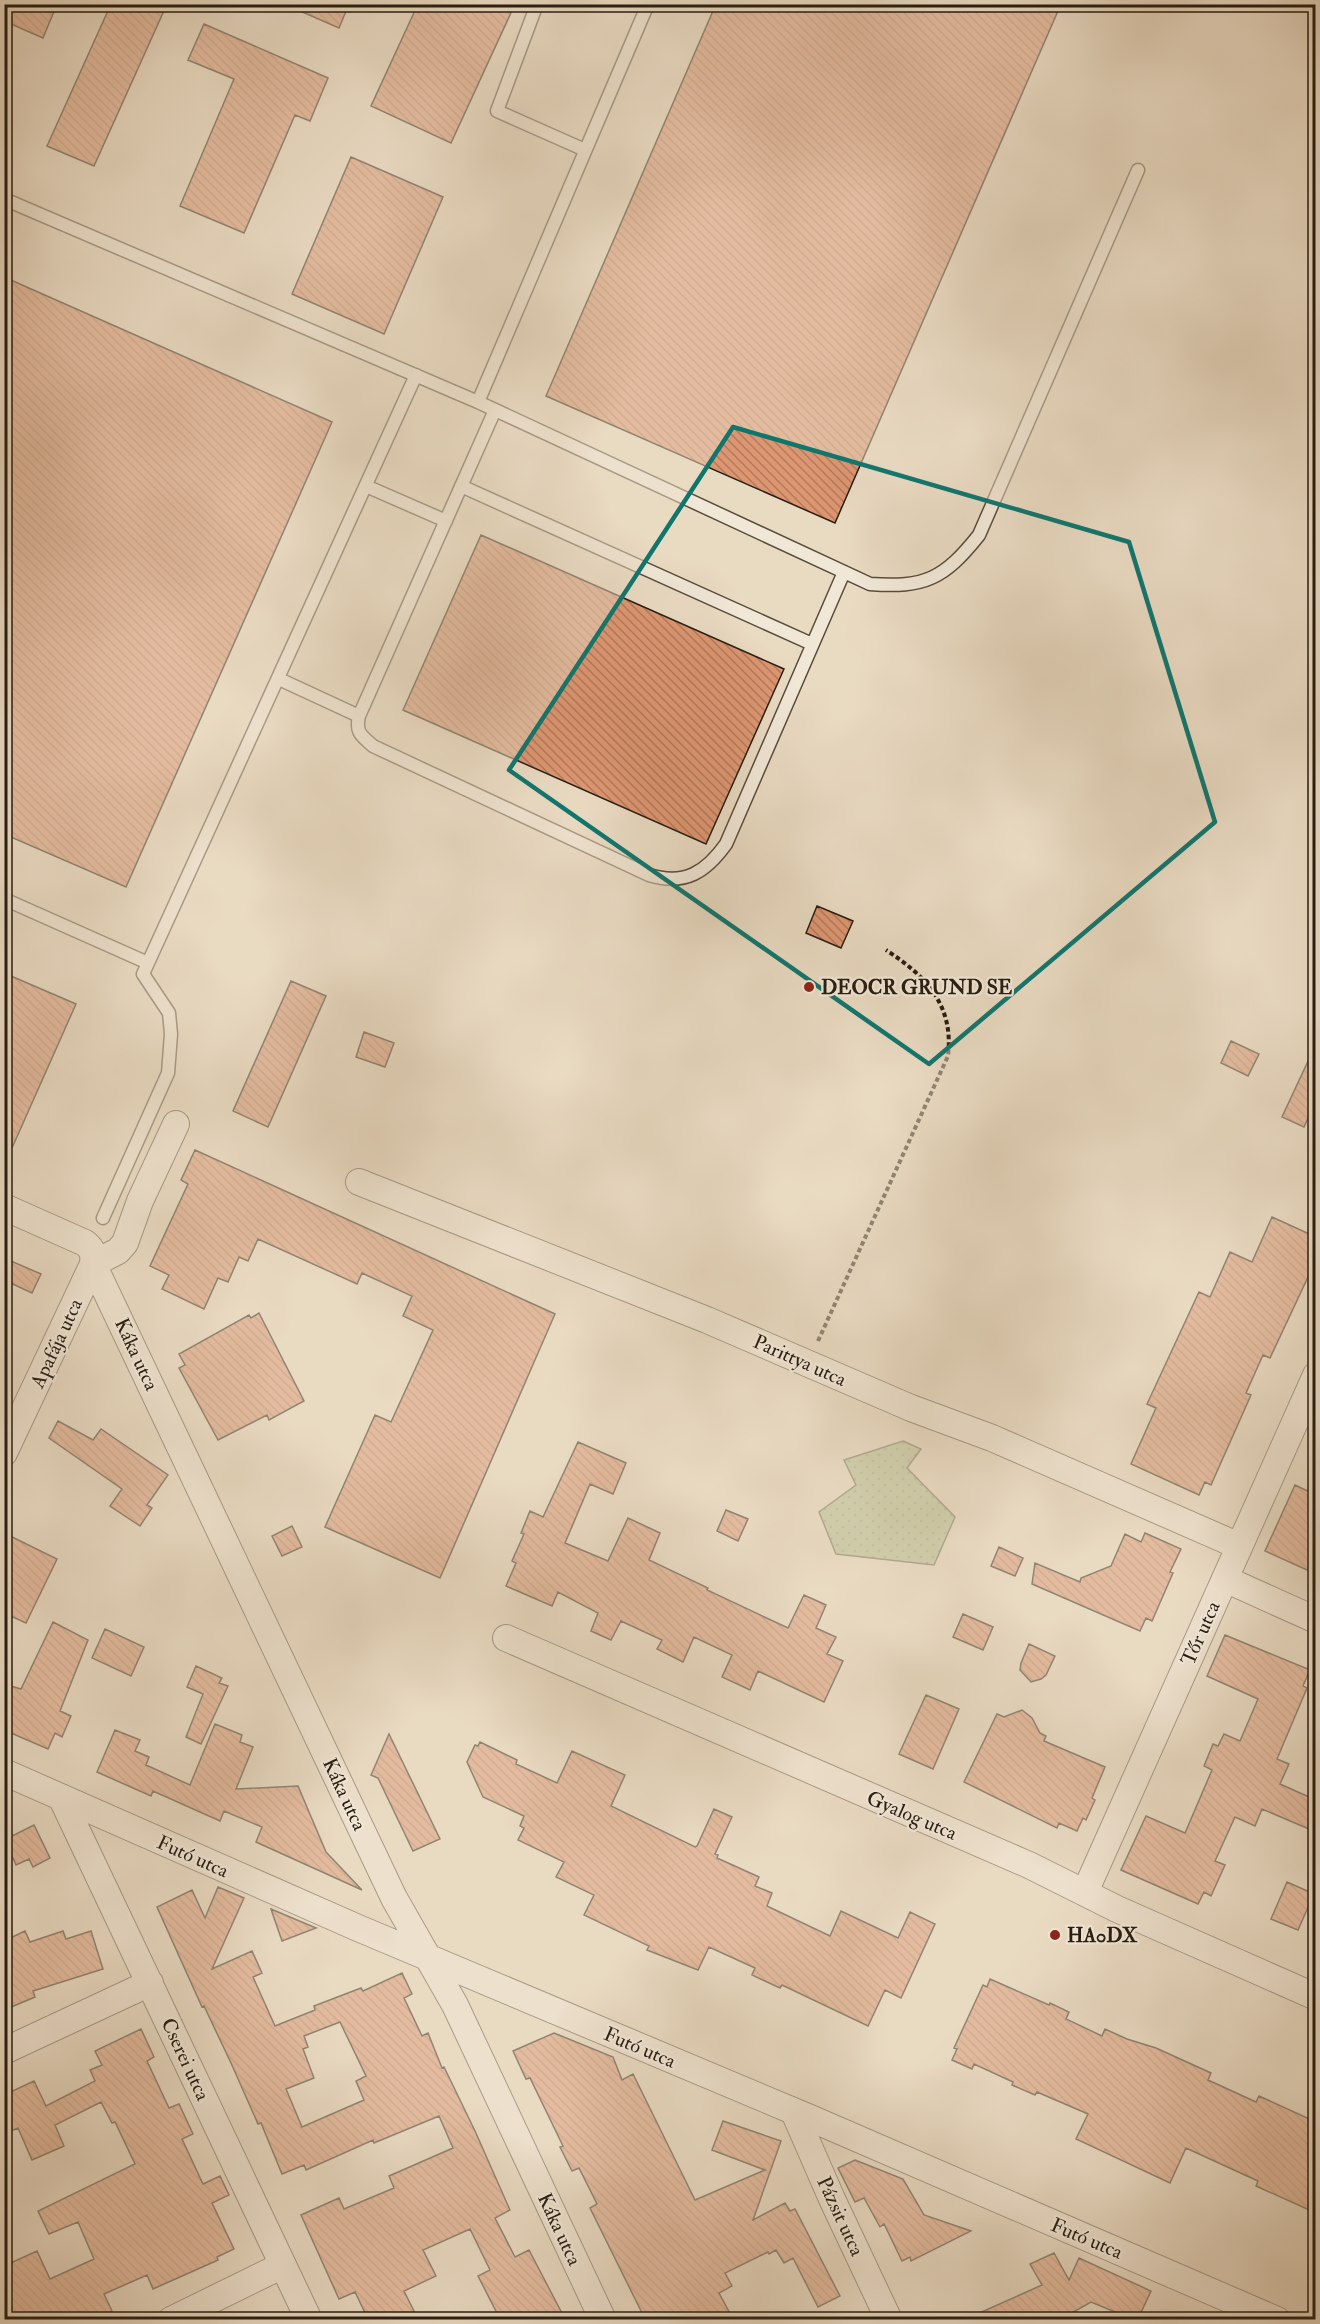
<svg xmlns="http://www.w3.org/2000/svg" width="1320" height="2324" font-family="'IM FELL Double Pica',serif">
	<defs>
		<pattern id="grass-dots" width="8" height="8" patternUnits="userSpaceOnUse" patternTransform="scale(1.5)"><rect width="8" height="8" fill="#b6c093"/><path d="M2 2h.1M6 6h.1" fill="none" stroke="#9ca57e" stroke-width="1.8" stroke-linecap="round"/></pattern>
		<pattern id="building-back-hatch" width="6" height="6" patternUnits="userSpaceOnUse" patternTransform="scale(1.5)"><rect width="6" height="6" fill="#dd9672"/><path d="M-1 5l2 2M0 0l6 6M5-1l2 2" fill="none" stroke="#b37a5c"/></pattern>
	</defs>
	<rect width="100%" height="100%" fill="#e9dac2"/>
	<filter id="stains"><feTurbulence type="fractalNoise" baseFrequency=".00333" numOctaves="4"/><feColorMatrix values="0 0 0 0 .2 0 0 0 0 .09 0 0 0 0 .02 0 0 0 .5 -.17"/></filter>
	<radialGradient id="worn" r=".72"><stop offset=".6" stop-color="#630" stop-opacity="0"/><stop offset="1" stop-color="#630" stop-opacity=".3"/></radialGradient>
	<path fill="url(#grass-dots)" stroke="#6e6e52" stroke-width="1.5" d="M903 1441 921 1449 907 1468 955 1517 934 1565 836 1554 819 1512 856 1485 844 1460Z"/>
	<path fill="url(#building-back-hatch)" stroke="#271d11" stroke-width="1.5" fill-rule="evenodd" d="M4 4H57L43 38 4 21Z
		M111 4H167L94 166 47 146Z
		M284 4H349L339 28Z
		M418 4H515L451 143 371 106Z
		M716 4H1061L835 523 546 396Z
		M204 24 328 78 310 121 295 115 244 233 180 206 234 79 188 60Z
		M351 157 443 197 384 334 292 294Z
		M4 277 332 422 126 887 4 834Z
		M481 535 784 669 706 844 403 710Z
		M817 906 853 921 841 948 806 933Z
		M4 973 76 1004 4 1166Z
		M291 981 326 996 268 1127 233 1111Z
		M364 1032 394 1043 385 1067 356 1057Z
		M1231 1041 1259 1054 1248 1076 1221 1063Z
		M1316 1044V1101L1304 1127 1282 1117Z
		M195 1150 555 1314 440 1578 325 1527 375 1415 391 1422 433 1330 403 1316 412 1296 362 1273 357 1284 258 1239 248 1261 239 1257 228 1282 218 1278 204 1309 162 1289 169 1275 150 1266 188 1184 181 1180Z
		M1272 1217 1316 1237V1260L1270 1358 1263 1355 1246 1393 1251 1395 1211 1485 1205 1482 1199 1495 1131 1464 1156 1408 1147 1404 1199 1292 1210 1297 1230 1252 1252 1262Z
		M4 1258 41 1274 32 1293 4 1280Z
		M259 1313 304 1401 269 1420 267 1415 218 1440 179 1368 185 1365 179 1354 249 1315 251 1318Z
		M58 1421 93 1440 101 1429 168 1475 147 1505 152 1508 140 1526 110 1506 122 1489 49 1438Z
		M578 1442 626 1463 613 1494 590 1484 565 1543 608 1561 628 1518 660 1533 649 1560 708 1588 707 1590 788 1628 804 1595 826 1605 816 1628 836 1637 827 1654 843 1661 824 1702 758 1671 750 1690 722 1677 732 1655 694 1637 683 1662 657 1649 662 1640 621 1621 611 1640 591 1631 598 1613 558 1592 552 1606 506 1586 516 1563 512 1561 524 1534 521 1533 530 1511 543 1517Z
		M1295 1485 1316 1495V1574L1265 1551Z
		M726 1510 748 1519 738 1541 717 1531Z
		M292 1526 302 1547 282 1556 272 1536Z
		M4 1533 57 1559 26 1623 4 1613Z
		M1145 1533 1181 1549 1170 1572 1173 1573 1152 1621 1146 1618 1140 1631 1032 1584 1035 1563 1080 1582 1081 1578 1111 1566 1125 1534 1141 1542Z
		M999 1547 1023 1558 1015 1576 991 1566Z
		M963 1614 993 1627 983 1650 953 1637Z
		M53 1622 88 1640 60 1711 71 1716 62 1737 55 1733 48 1749 4 1730V1684L21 1689Z
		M105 1629 144 1647 131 1676 92 1658Z
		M1225 1635 1310 1670 1303 1686 1307 1688 1277 1759 1289 1764 1280 1784 1316 1800V1832L1262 1809 1255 1826 1235 1817 1215 1861 1225 1865 1211 1896 1204 1892 1198 1904 1121 1870 1146 1816 1185 1833 1212 1770 1204 1766 1213 1744 1218 1746 1224 1734 1240 1741 1258 1699 1207 1676Z
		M1029 1644 1055 1656 1046 1675 1041 1679 1031 1682 1020 1670 1021 1663Z
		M196 1666 222 1678 219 1683 228 1686 201 1744 186 1737 203 1694 187 1687Z
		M926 1695 959 1709 933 1769 899 1754Z
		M1022 1710 1032 1718 1040 1733 1046 1736 1044 1741 1105 1767 1092 1798 1095 1800 1086 1820 1083 1818 1077 1831 1059 1823 1057 1828 964 1782 997 1714 1004 1717Z
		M215 1724 242 1735 240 1742 253 1747 236 1789 298 1786 326 1852 362 1890 256 1842 262 1827 224 1811 220 1821 153 1791 151 1796 97 1772 115 1730 140 1740 135 1751 149 1757 146 1765 190 1785Z
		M389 1734 440 1839 413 1851 378 1778 371 1775Z
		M480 1742 517 1760 516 1764 557 1783 572 1751 625 1775 611 1806 695 1847 697 1846 714 1809 732 1817 715 1854 718 1855 717 1858 759 1877 755 1886 772 1893 767 1906 830 1936 841 1911 898 1938 910 1912 935 1924 901 1998 885 1990 868 2026 782 1985 780 1988 752 1975 755 1968 709 1947 698 1970 647 1950 649 1946 584 1915 594 1895 556 1877 564 1862 518 1840 524 1828 520 1826 524 1816 483 1797 467 1762 475 1745 478 1746Z
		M34 1825 50 1858 33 1867 29 1859 16 1865 13 1858 4 1863V1840Z
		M1287 1882 1314 1894 1298 1930 1271 1919Z
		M218 1887 244 1898 212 1969 252 1951 262 1973 253 1977 275 2026 315 2010 314 2006 361 1988 363 1991 402 1973 412 1994 404 1998 422 2036 428 2033 442 2068 444 2067 475 2131 510 2210 495 2218 515 2257 529 2250 565 2319H500L478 2276 490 2270 470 2229 423 2250 436 2276 404 2291 418 2319H368L355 2292 339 2299 301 2215 339 2198 344 2209 394 2188 389 2176 453 2148 439 2116 374 2143 373 2140 306 2170 304 2165 282 2174 261 2123 258 2124 231 2063 204 2006 202 2007 157 1907 192 1890 205 1918ZM340 2022 366 2076 356 2081 364 2100 302 2127 286 2089 314 2078 303 2049 308 2047 304 2036Z
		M271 1909 316 1928 282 1941Z
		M25 1931 30 1942 63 1931 66 1939 91 1931 103 1969 33 1991 35 1997 4 2010V1941Z
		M990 1979 1049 2005 1050 2003 1069 2012 1066 2019 1102 2036 1105 2029 1127 2039 1156 2048 1211 2073 1208 2080 1256 2102 1259 2096 1316 2122V2213L1256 2186 1258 2181 1186 2148 1170 2183 1076 2139 1088 2114 1037 2092 1035 2095 1012 2085 1013 2082 974 2064 972 2069 952 2060 957 2049 954 2048 983 1985 987 1987Z
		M141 2029 154 2057 147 2061 169 2108 179 2104 193 2134 182 2139 203 2184 220 2176 229 2195 212 2203 234 2249 217 2257 218 2260 153 2289 147 2275 104 2294 112 2311 93 2319H4V2266L37 2251 50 2279 94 2259 78 2222 49 2234 38 2211 135 2164 115 2122 112 2123 101 2102 55 2125 64 2146 32 2160 18 2128 4 2134V2095L34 2081 46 2106 95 2081 90 2070 102 2065 95 2051Z
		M554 2033 613 2057 622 2080 633 2074 695 2200 765 2170 712 2150 723 2121 781 2141 753 2220 785 2203 790 2211 795 2209 840 2296 818 2307 793 2258 784 2263 776 2250 769 2254 768 2252 725 2273 732 2286 719 2293 733 2319H645L590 2208 597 2204 579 2168 572 2171 560 2147 563 2146 530 2078 526 2079 513 2051Z
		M855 2160 903 2179 924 2215 971 2231 911 2261 910 2257 902 2261 884 2224 880 2227 864 2198 855 2202 838 2168Z
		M1054 2253 1069 2280 1079 2258 1151 2291 1138 2319H1132L1091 2302 1061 2319H966L1042 2285 1030 2264Z"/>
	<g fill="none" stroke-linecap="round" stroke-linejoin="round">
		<g stroke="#584c3d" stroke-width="15">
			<path id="lane" d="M537 4 497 111 585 150
				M4 199 478 402 870 584C925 588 944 579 979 535L1138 170
				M478 402 648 4
				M495 410 359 716C355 733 362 736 373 746L649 875C685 886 706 872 726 844L844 572
				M366 486 446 521
				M461 486 812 644
				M279 679 359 716
				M4 899 148 963
				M103 1218 168 1073 171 1034 169 1013 143 974 416 375"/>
		</g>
		<g stroke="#584c3d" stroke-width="28">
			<path id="street" d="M176 1124 140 1201 125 1243 118 1251 93 1264 394 1898 455 2005 603 2320
				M359 1182 707 1320 911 1408 992 1438 1239 1546
				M4 1207 85 1243C93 1249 94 1255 93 1264L4 1453
				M1225 1579 1316 1620
				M506 1638 1029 1865 1117 1909 1316 1997
				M4 1772 358 1928 810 2118 1277 2320
				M62 1799 309 2320
				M1085 1892 1316 1375
				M4 2051 150 1983
				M794 2112 832 2199 889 2320
				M171 2320 283 2265"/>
		</g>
		<path stroke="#271d11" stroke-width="4" stroke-dasharray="4.5 3" stroke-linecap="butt" d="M818 1341 948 1056C954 1005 926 976 886 950"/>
		<use href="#lane" stroke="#f1e7d7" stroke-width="12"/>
		<use href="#street" stroke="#f1e7d7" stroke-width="26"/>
	</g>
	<path d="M0 0H1320V2324H0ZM733 427 1129 542 1215 822 929 1064 509 770Z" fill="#e9dac2" fill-opacity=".55" fill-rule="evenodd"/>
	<path fill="none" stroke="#0f766e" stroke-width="4.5" stroke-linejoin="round" d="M733 427 1129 542 1215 822 929 1064 509 770Z"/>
	<g fill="#8f2418" stroke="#f1e7d7" stroke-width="2">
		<circle cx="809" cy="987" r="6"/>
		<circle cx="1055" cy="1935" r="6"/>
	</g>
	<g text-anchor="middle" stroke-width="4.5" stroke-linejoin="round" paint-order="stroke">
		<g font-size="20" font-weight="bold" fill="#271d11" stroke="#f1e7d7" text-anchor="start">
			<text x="821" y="994">DEOCR GRUND SE</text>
			<text x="1067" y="1942">HA0DX</text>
		</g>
		<g font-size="20" fill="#271d11" stroke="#f1e7d7">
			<text transform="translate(56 1343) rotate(-65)" y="7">Apafája utca</text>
			<text transform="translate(137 1354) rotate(65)" y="7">Káka utca</text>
			<text transform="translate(800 1360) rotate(24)" y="7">Parittya utca</text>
			<text transform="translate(1200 1633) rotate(-66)" y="7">Tőr utca</text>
			<text transform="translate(345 1794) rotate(65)" y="7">Káka utca</text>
			<text transform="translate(912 1815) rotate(23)" y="7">Gyalog utca</text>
			<text transform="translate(193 1856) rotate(24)" y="7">Futó utca</text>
			<text transform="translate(640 2047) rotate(23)" y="7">Futó utca</text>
			<text transform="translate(186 2059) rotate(65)" y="7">Cserei utca</text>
			<text transform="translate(841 2216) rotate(65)" y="7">Pázsit utca</text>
			<text transform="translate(560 2229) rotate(65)" y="7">Káka utca</text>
			<text transform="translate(1087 2238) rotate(23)" y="7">Futó utca</text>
		</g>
	</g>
	<rect width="1320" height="2324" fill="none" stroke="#e9dac2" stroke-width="24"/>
	<rect x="6" y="6" width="1308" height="2312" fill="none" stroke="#271d11" stroke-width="3"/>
	<rect x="12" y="12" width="1296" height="2300" fill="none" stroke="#271d11" stroke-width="1.5"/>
	<rect width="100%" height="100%" filter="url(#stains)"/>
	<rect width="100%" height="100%" fill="url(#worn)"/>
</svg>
